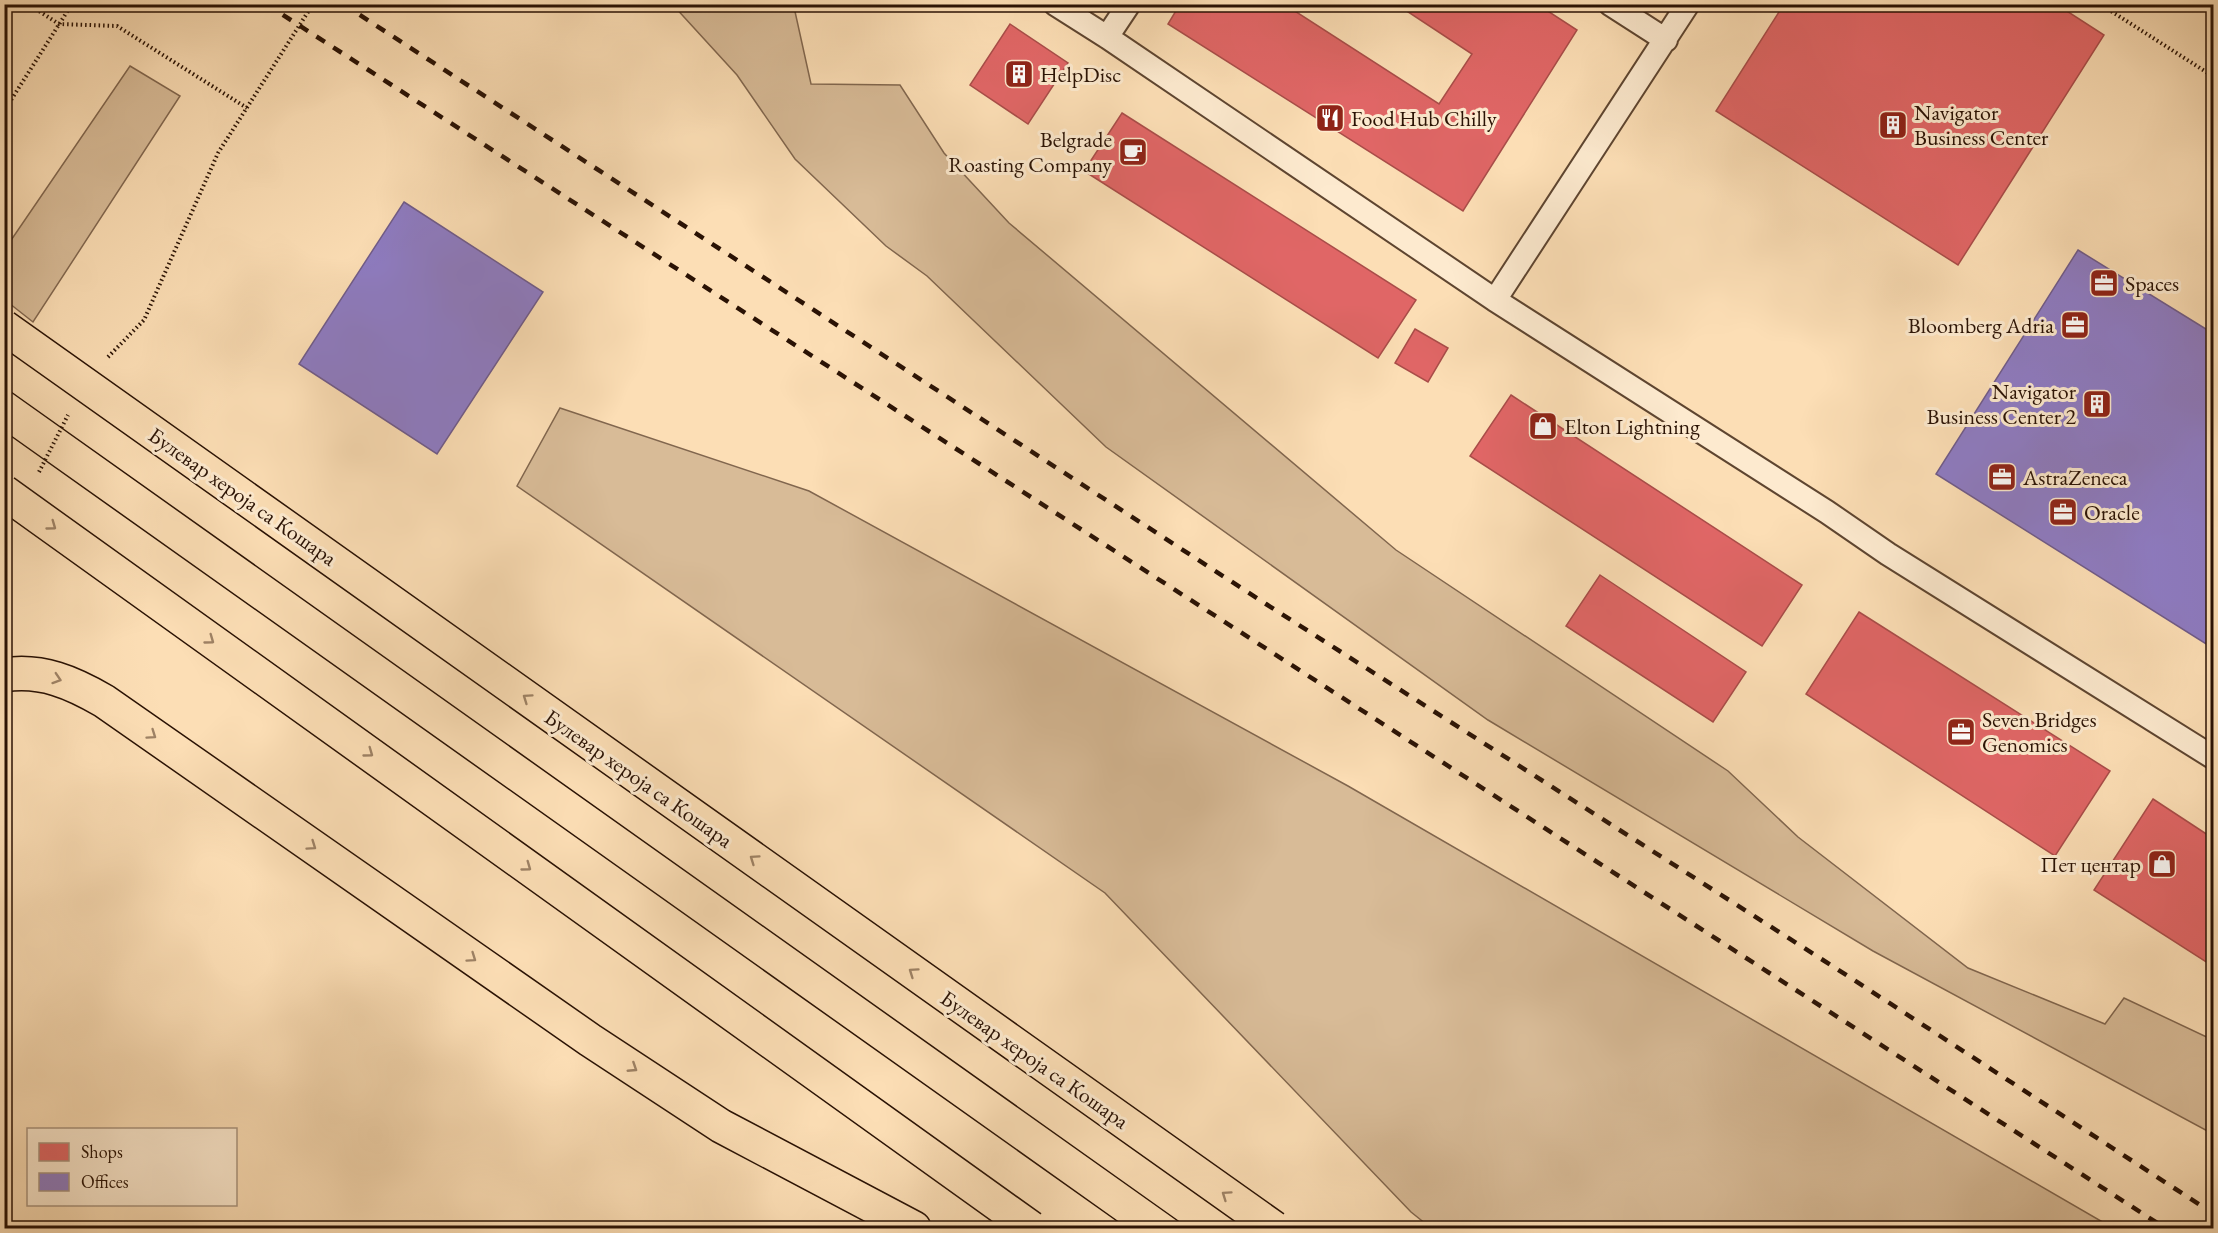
<svg xmlns="http://www.w3.org/2000/svg" width="2218" height="1233" font-family="'EB Garamond',serif">
	<rect width="100%" height="100%" fill="#fcdeb5"/>
	<filter id="stains"><feTurbulence type="fractalNoise" baseFrequency=".00333" numOctaves="4"/><feColorMatrix values="0 0 0 0 .2 0 0 0 0 .09 0 0 0 0 .02 0 0 0 .5 -.17"/></filter>
	<radialGradient id="worn" r=".72"><stop offset=".6" stop-color="#630" stop-opacity="0"/><stop offset="1" stop-color="#630" stop-opacity=".3"/></radialGradient>
	<path fill="#d8bb97" stroke="#81664e" stroke-width="1.5" d="M673 5H791L794 7 811 84 900 85 944 153 1009 223 1396 550 1728 771 1798 837 1968 968 2105 1024 2124 998 2213 1040V1134L1873 951 1488 720 1106 447 927 276 886 246 795 159 737 75Z
		M130 66 180 96 33 322 5 300V249Z
		M560 408 809 491 1348 786 2113 1228H1431L1411 1212 1105 893 517 486Z"/>
	<path fill="#e06666" stroke="#a94d49" stroke-width="1.5" d="M1180 4H1284L1439 104 1472 54 1396 4H1537L1577 30 1463 211 1168 24Z
		M1784 4H2056L2104 35 1958 265 1716 111Z
		M1010 24 1068 63 1028 124 970 85Z
		M1122 113 1416 300 1378 358 1084 171Z
		M1415 329 1448 348 1428 382 1395 363Z
		M1511 395 1802 585 1762 646 1470 456Z
		M1600 575 1746 672 1713 722 1566 626Z
		M1859 612 2110 771 2055 856 1806 694Z
		M2153 799 2214 839V967L2094 890Z"/>
	<path fill="#8e7cc3" stroke="#705c8a" stroke-width="1.5" d="M404 202 543 292 437 454 299 364Z
		M2078 250 2214 334V643L2211 647 1936 474Z"/>
	<g fill="none" stroke-linecap="round" stroke-linejoin="round">
		<g stroke="#5e4530" stroke-width="26">
			<path id="service" d="M1055 4 1107 37 1495 300 1827 512 1888 554 2214 758
				M1610 4 1666 40
				M1107 37 1129 4
				M1495 300 1688 4"/>
		</g>
		<g stroke="#2a1204" stroke-width="36">
			<path id="primary" d="M4 675C42 669 73 683 104 701L590 1040 721 1126 914 1228"/>
		</g>
		<path stroke="#2a1204" stroke-width="4" stroke-dasharray="1.5 3" stroke-linecap="butt" d="M28 4 59 24 117 26 247 108
			M85 4H88
			M2100 4 2214 77
			M4 111 72 4
			M108 357 144 320 218 153 313 4
			M39 472 68 415
			M4 552 10 540"/>
		<use href="#service" stroke="#fdeacf" stroke-width="22"/>
		<use href="#primary" stroke="#fcdeb5" stroke-width="33"/>
		<path stroke="#2a1204" stroke-width="1.5" d="M4 387 1188 1228
			M4 431 1127 1228"/>
		<path stroke="#2a1204" stroke-width="4.5" stroke-dasharray="10 10" stroke-linecap="butt" d="M266 4 2165 1228
			M343 4 1266 604 1837 969 2214 1214"/>
		<g stroke="#2a1204" stroke-width="36" stroke-linecap="butt">
			<path id="primary-bridge" d="M4 327 1274 1228
				M4 492 1031 1228"/>
		</g>
		<use href="#primary-bridge" stroke="#fcdeb5" stroke-width="33"/>
	</g>
	<defs><path id="oneway-chevron" d="M-2-3.5L2.5 0L-2 3.5" fill="none" stroke-width="1.6" stroke-linecap="round" stroke-linejoin="round" transform="scale(1.5)"/></defs>
	<g stroke="#9e8265">
		<use href="#oneway-chevron" transform="translate(52 526) rotate(36)"/>
		<use href="#oneway-chevron" transform="translate(210 640) rotate(36)"/>
		<use href="#oneway-chevron" transform="translate(57 679) rotate(18)"/>
		<use href="#oneway-chevron" transform="translate(527 698) rotate(-145)"/>
		<use href="#oneway-chevron" transform="translate(152 735) rotate(35)"/>
		<use href="#oneway-chevron" transform="translate(369 753) rotate(36)"/>
		<use href="#oneway-chevron" transform="translate(312 846) rotate(35)"/>
		<use href="#oneway-chevron" transform="translate(754 859) rotate(-145)"/>
		<use href="#oneway-chevron" transform="translate(527 867) rotate(36)"/>
		<use href="#oneway-chevron" transform="translate(472 958) rotate(35)"/>
		<use href="#oneway-chevron" transform="translate(913 972) rotate(-145)"/>
		<use href="#oneway-chevron" transform="translate(633 1068) rotate(33)"/>
		<use href="#oneway-chevron" transform="translate(1226 1195) rotate(-145)"/>
	</g>
	<defs>
		<g id="building-square" transform="scale(1.5)"><rect x="-9" y="-9" width="18" height="18" rx="4" fill="#8f2418" stroke="#fdeacf"/><path d="M-4-6H4V6H1V3H-1V6H-4ZM-2.5-4.3h1.7v1.8h-1.7ZM.8-4.3h1.7v1.8H.8ZM-2.5-1h1.7V.8h-1.7ZM.8-1h1.7V.8H.8Z" fill="#fff"/></g>
		<g id="restaurant-square" transform="scale(1.5)"><rect x="-9" y="-9" width="18" height="18" rx="4" fill="#8f2418" stroke="#fdeacf"/><path d="M-5-6h1v4h1v-4h1v4h1v-4h1v5L-1.5 .5V6h-2V.5L-5-1ZM5-6V6H3V1.5H1.5Q1.5-4 5-6Z" fill="#fff"/></g>
		<g id="cafe-square" transform="scale(1.5)"><rect x="-9" y="-9" width="18" height="18" rx="4" fill="#8f2418" stroke="#fdeacf"/><path d="M-5.5-4.5H6V0H3Q3 3.5 0 3.5H-2.5Q-5.5 3.5-5.5 0ZM3-3.2v2h1.7v-2ZM-6 4.5H4V6H-6Z" fill="#fff"/></g>
		<g id="office-square" transform="scale(1.5)"><rect x="-9" y="-9" width="18" height="18" rx="4" fill="#8f2418" stroke="#fdeacf"/><path d="M-6-3h4V-5.5h4V-3h4V5H-6ZM-1-4.5V-3h2v-1.5ZM-6 0V1H6V0Z" fill="#fff"/></g>
		<g id="shop-square" transform="scale(1.5)"><rect x="-9" y="-9" width="18" height="18" rx="4" fill="#8f2418" stroke="#fdeacf"/><path d="M-5-2.5h2.3a2.7 3.5 0 0 1 5.4 0H5L5.5 6h-11ZM-1.5-2.5h3a1.5 2.3 0 0 0-3 0Z" fill="#fff"/></g>
	</defs>
	<g fill-rule="evenodd">
		<use href="#building-square" x="1019" y="74"/>
		<use href="#restaurant-square" x="1330" y="118"/>
		<use href="#building-square" x="1893" y="125"/>
		<use href="#cafe-square" x="1133" y="152"/>
		<use href="#office-square" x="2104" y="283"/>
		<use href="#office-square" x="2075" y="325"/>
		<use href="#building-square" x="2097" y="404"/>
		<use href="#shop-square" x="1543" y="426"/>
		<use href="#office-square" x="2002" y="477"/>
		<use href="#office-square" x="2063" y="512"/>
		<use href="#office-square" x="1961" y="732"/>
		<use href="#shop-square" x="2162" y="864"/>
	</g>
	<g text-anchor="middle" stroke-width="6" stroke-linejoin="round" paint-order="stroke">
		<g font-size="22" fill="#2a1204" stroke="#fdeacf" text-anchor="start">
			<text x="1040" y="82">HelpDisc</text>
			<text x="1914" y="120">Navigator<tspan x="1914" dy="25">Business Center</tspan></text>
			<text x="1351" y="126">Food Hub Chilly</text>
			<text x="1112" y="147" text-anchor="end">Belgrade<tspan x="1112" dy="25">Roasting Company</tspan></text>
			<text x="2125" y="291">Spaces</text>
			<text x="2054" y="333" text-anchor="end">Bloomberg Adria</text>
			<text x="2076" y="399" text-anchor="end">Navigator<tspan x="2076" dy="25">Business Center 2</tspan></text>
			<text x="1564" y="434">Elton Lightning</text>
			<text x="2023" y="485">AstraZeneca</text>
			<text x="2084" y="520">Oracle</text>
			<text x="1982" y="727">Seven Bridges<tspan x="1982" dy="25">Genomics</tspan></text>
			<text x="2141" y="872" text-anchor="end">Пет центар</text>
		</g>
		<g font-size="22" fill="#2a1204" stroke="#fdeacf">
			<text transform="translate(243 496) rotate(35)" y="8">Булевар хероја са Кошара</text>
			<text transform="translate(639 778) rotate(35)" y="8">Булевар хероја са Кошара</text>
			<text transform="translate(1035 1059) rotate(35)" y="8">Булевар хероја са Кошара</text>
		</g>
	</g>
	<rect width="2218" height="1233" fill="none" stroke="#fcdeb5" stroke-width="24"/>
	<rect x="6" y="6" width="2206" height="1221" fill="none" stroke="#2a1204" stroke-width="3"/>
	<rect x="12" y="12" width="2194" height="1209" fill="none" stroke="#2a1204" stroke-width="1.5"/>
	<rect x="27" y="1128" width="210" height="78" fill="#fdeacf" stroke="#a9947e" stroke-width="1.5"/>
	<rect x="39" y="1143" width="30" height="18" fill="#e06666" stroke="#a9947e" stroke-width="1.5"/>
	<text x="81" y="1158" font-size="18" fill="#2a1204">Shops</text>
	<rect x="39" y="1173" width="30" height="18" fill="#8e7cc3" stroke="#a9947e" stroke-width="1.5"/>
	<text x="81" y="1188" font-size="18" fill="#2a1204">Offices</text>
	<rect width="100%" height="100%" filter="url(#stains)"/>
	<rect width="100%" height="100%" fill="url(#worn)"/>
</svg>
